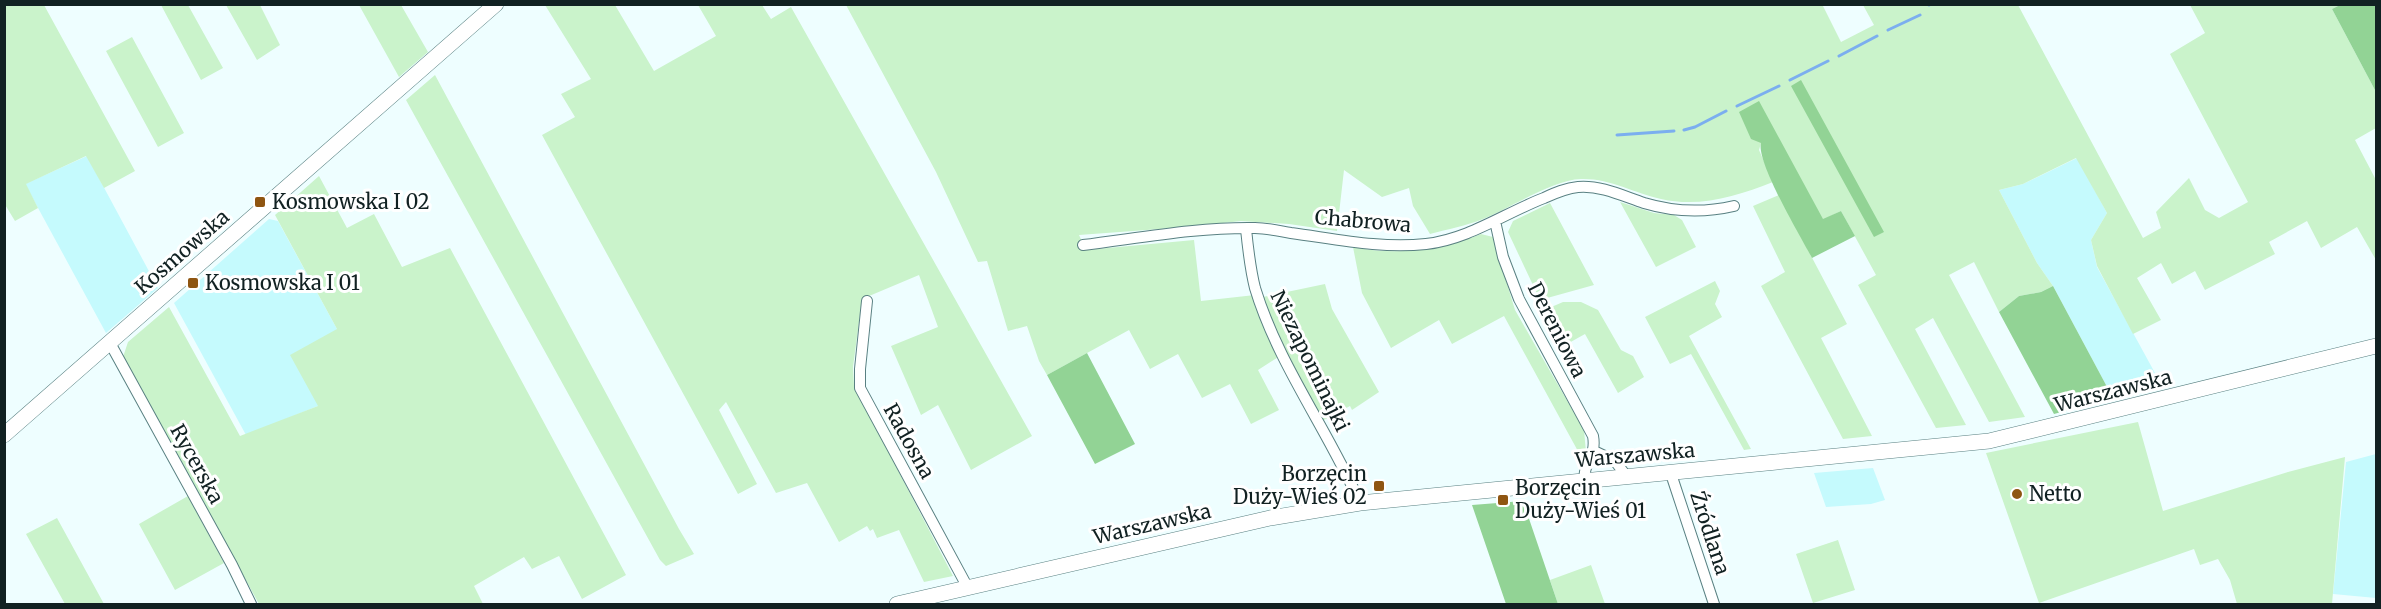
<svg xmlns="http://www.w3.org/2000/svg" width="2381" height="609" font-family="Merriweather,serif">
	<rect width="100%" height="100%" fill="#eefeff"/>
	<path fill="#c5fafd" d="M87 156 158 288 106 333 25 184Z
		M2077 158 2107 213 2091 240 2097 267 2161 384 2113 398 2053 286 2037 263 1999 190 2023 184Z
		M269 219 278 221 337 329 318 406 246 435 174 303Z
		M2376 454V598L2333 594 2346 462Z
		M1873 468 1885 500 1871 504 1826 507 1814 473Z"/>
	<path fill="#caf3cb" d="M1822 4 1841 42 1874 25 1863 5H2018L2143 238 2161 228 2156 212 2189 178 2205 210 2219 218 2248 202 2170 54 2205 33 2190 5H2340L2332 9 2376 92V128L2355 140 2376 180V260L2357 227 2321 248 2307 221 2269 242 2275 254 2205 290 2195 271 2172 284 2161 263 2137 278 2161 320 2133 334 2097 266 2091 240 2107 213 2076 158 2023 184 1999 190 2037 263 2053 286 2041 292 2019 296 1999 312 1974 262 1949 275 2025 417 1989 422 1933 318 1915 329 1966 425 1936 428 1858 285 1876 275 1841 211 1823 220 1761 143 1759 150 1773 182C1737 196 1700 208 1661 199 1634 193 1609 178 1581 179 1552 180 1511 208 1483 219 1466 226 1448 229 1430 234L1413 206 1409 188 1382 197 1344 170 1337 231 1289 224 1241 221 1187 227 1079 235 1086 250 1194 240 1201 301 1255 295 1280 356 1258 370 1279 410 1251 424 1230 384 1202 398 1178 354 1150 369 1129 330 1047 375 1039 361 1027 326 1008 331 987 261 978 262 936 172 846 5Z
		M4 5H44L135 171 104 188 86 156 26 184 38 208 15 221 4 203Z
		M161 5H188L223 68 201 80Z
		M226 5H260L280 45 257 60Z
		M359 5H401L428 52 399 77Z
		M545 5H615L654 71 716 36 698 5H762L771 19 791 7 1032 436 971 470 938 405 921 415 891 346 938 327 919 275 862 299 853 367 854 386 953 576 924 582 899 530 877 538 873 529 870 531 867 526 839 542 807 483 776 493 726 402 719 410 757 484 738 494 542 135 575 117 561 94 591 79Z
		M132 37 184 133 158 147 106 51Z
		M435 75 679 529 694 554 666 566 660 560 406 100Z
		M319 176 347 228 374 214 402 267 450 248 626 575 582 599 559 556 532 569 524 557 474 586 483 604H259L123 357 128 342 169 307 240 436 318 406 290 355 337 329 275 215Z
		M1779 195 1847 324 1821 338 1872 436 1843 439 1761 286 1785 272 1753 206Z
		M1620 202 1654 213 1674 215 1682 220 1696 247 1656 267Z
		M1550 203 1594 285 1540 300 1508 232 1513 221Z
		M1481 234 1493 237 1515 310 1584 430 1586 452 1585 464 1504 316 1452 344 1439 320 1391 348 1362 293 1353 247C1396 256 1441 250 1481 234Z
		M1715 281 1720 291 1715 304 1722 317 1689 336 1751 449 1744 450 1691 354 1670 364 1645 317Z
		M1325 284 1332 309 1379 392 1352 410 1350 406 1322 421 1278 335 1263 297Z
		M1563 302H1581L1598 310 1621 350 1633 356 1644 377 1618 393 1585 334 1567 344C1558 335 1546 322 1549 308Z
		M2138 422 2163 511 2288 472 2345 457 2332 604H2237L2230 580 2218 559 2200 565 2194 549 2039 603 1986 453Z
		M188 496 224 563 175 590 139 524Z
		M57 518 104 604H65L26 534Z
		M1838 540 1855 590 1813 603 1796 554Z
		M1591 565 1605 604H1558L1550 580Z"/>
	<path fill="#92d395" d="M2376 5V92L2332 9 2340 5Z
		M1801 80 1884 232 1874 237 1791 86Z
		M1759 101 1823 219 1841 211 1855 236 1812 258C1801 237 1756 162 1761 143L1751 139 1739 112Z
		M2053 286 2113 398 2054 414 1999 312 2019 296 2041 292Z
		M1087 353 1135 444 1095 464 1047 375Z
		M1523 501 1558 604H1506L1472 505Z"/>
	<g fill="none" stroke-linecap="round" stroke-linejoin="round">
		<path stroke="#7baeef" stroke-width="3" d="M1929 5V4
			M1888 30 1920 15
			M1839 56 1877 36
			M1790 80 1828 61
			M1737 106 1779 86
			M1684 130 1695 127 1726 111
			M1617 135 1674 131"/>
		<g stroke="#598082" stroke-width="12">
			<path id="street" d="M1495 221 1503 257 1519 299 1593 436C1597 457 1582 463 1585 481
				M1246 229C1248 249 1250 268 1255 288 1278 364 1328 430 1360 503
				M1083 245C1140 238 1198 227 1255 228 1267 228 1279 231 1291 233 1336 239 1381 249 1426 244 1469 239 1505 213 1544 198 1555 193 1566 188 1578 187 1601 185 1623 196 1644 203 1674 212 1704 213 1734 206
				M867 301 860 369V388L968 588
				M110 343 232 565 251 604
				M1594 451 1615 461 1627 477
				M1673 473V480L1714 604"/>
		</g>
		<g stroke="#598082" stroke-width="16">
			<path id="secondary" d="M4 435 496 4
				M897 604 1270 518 1360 503 1989 441 2376 346"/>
		</g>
		<use href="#street" stroke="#fff" stroke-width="10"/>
		<use href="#secondary" stroke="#fff" stroke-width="15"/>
	</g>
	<g fill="#8f5511" stroke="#fff" stroke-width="2">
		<rect x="254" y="196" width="12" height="12" rx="3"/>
		<rect x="187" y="277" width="12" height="12" rx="3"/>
		<rect x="1373" y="480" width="12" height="12" rx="3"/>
		<circle cx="2017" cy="494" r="6"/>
		<rect x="1497" y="494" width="12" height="12" rx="3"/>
	</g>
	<g text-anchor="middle" stroke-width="6" stroke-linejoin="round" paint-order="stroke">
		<g font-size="20" fill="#112122" stroke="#fff" text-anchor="start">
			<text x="272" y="209">Kosmowska I 02</text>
			<text x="205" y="290">Kosmowska I 01</text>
			<text x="1367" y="481" text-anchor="end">Borzęcin<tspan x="1367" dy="23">Duży-Wieś 02</tspan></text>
			<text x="1515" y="495">Borzęcin<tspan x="1515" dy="23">Duży-Wieś 01</tspan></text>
			<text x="2029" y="501">Netto</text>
		</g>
		<g font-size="20" fill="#112122" stroke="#fff">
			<text transform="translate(1363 221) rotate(5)" y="7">Chabrowa</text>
			<text transform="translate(182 252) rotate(-41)" y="7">Kosmowska</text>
			<text transform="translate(1557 330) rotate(63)" y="7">Dereniowa</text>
			<text transform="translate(1310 361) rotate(64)" y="7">Niezapominajki</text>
			<text transform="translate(2113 391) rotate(-14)" y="7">Warszawska</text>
			<text transform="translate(909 441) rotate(61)" y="7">Radosna</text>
			<text transform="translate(1635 455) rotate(-5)" y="7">Warszawska</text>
			<text transform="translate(197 464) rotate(61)" y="7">Rycerska</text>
			<text transform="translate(1152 524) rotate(-13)" y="7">Warszawska</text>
			<text transform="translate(1710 533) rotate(72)" y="7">Źródlana</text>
		</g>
	</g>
	<rect width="2381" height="609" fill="none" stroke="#112122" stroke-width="12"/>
</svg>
